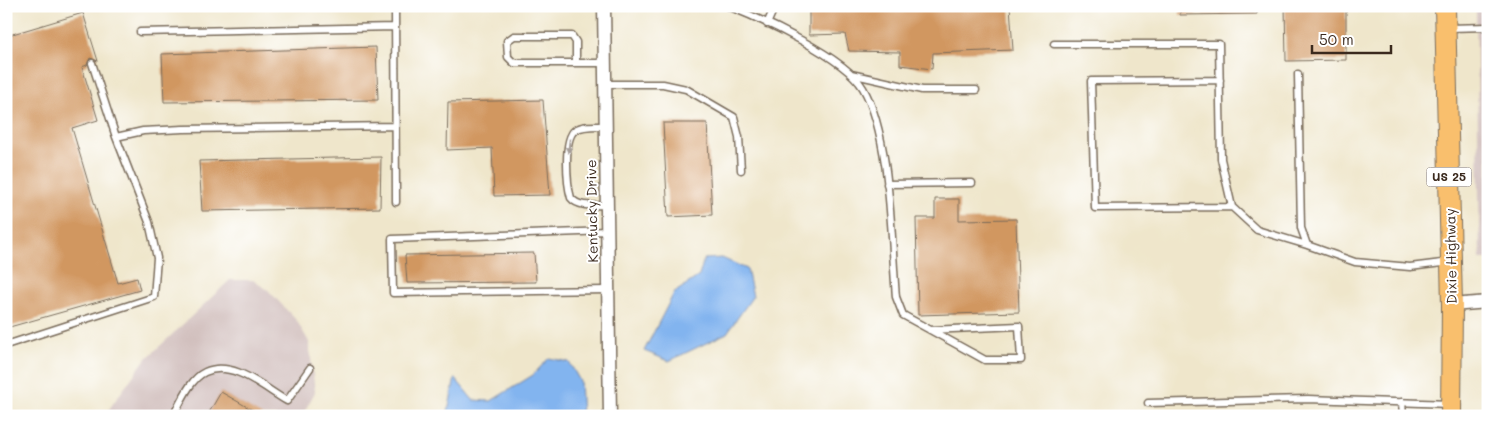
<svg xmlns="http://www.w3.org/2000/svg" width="1494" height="422" font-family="Mali,sans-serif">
	<rect width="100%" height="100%" fill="#fff"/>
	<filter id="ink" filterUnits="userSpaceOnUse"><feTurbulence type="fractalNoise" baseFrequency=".02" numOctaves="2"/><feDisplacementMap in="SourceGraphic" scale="10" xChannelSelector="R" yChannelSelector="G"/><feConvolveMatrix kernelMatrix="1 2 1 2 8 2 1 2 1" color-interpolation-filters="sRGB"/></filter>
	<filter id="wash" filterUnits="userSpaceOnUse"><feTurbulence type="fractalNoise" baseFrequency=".0096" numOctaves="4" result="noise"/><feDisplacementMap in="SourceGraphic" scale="20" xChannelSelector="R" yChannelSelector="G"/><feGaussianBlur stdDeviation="1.12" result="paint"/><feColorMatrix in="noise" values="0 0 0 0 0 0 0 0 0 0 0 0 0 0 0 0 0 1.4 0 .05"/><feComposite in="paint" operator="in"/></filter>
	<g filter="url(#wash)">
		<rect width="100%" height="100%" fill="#efe6cb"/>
		<path fill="#d1bfbd" d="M1476 6H1488V259H1480Z
			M230 280H253L268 290 297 321 309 342 315 392 302 416H104L144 361Z"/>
		<path fill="#82b4ef" stroke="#5e6f86" d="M722 258 747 269 753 296 727 333 669 361 644 351 674 293 699 276 704 259Z
			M549 358 569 362 580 381 582 416H447L455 378 473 400 491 401 533 375Z"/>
		<g id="blocks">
			<path fill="#d19761" d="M809 6H1010L1013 50 933 53 932 69 900 65V52L849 51 845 34 809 35Z
				M1180 6H1257V14L1180 15Z
				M1285 6H1346V60L1286 61Z
				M83 13 98 61 90 58 87 65 82 67 98 120 72 128 118 283 137 278 140 290 6 328V267L11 266 6 245V36Z
				M376 47 378 100 164 102 162 54Z
				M543 100 550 195 494 196 492 148 447 150 448 102Z
				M663 123H707L712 215 668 217Z
				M381 157 380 208 202 211 199 161Z
				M935 199H959V220L1016 219 1019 312 918 315 916 218H935Z
				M534 253 536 282 407 283 405 255Z
				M221 392 263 416H207Z"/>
		</g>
	</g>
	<g filter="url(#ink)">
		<use href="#blocks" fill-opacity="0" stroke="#7a6c5b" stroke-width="1"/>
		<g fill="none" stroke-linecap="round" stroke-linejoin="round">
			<g stroke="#7a6c5b" stroke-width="9">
				<path id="service" d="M395 6 396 202
					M728 6C761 19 845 57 863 88 891 136 891 239 896 297L903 315 985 360H1021L1019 326 930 330
					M767 24 775 6
					M1449 28 1488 27
					M140 32 395 27
					M1054 44H1219L1221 159 1232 207 1257 230 1307 245
					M576 63V42L572 36H514L507 41 508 57 514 63H604
					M851 74 922 90H976
					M1298 74 1301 228 1307 245 1355 262 1410 267 1450 262
					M1220 80 1091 81 1095 208 1232 207
					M605 84H663L686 89 734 117 739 137 741 170
					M605 126C596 126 583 125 575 130 563 139 567 184 571 198 579 208 595 205 607 205
					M116 137 143 131 183 129 395 126
					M887 184 972 183
					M607 231 392 239 393 293 608 290
					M6 345 154 297 157 258 149 222 116 137 92 63
					M1402 402 1403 416
					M1148 403 1308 399 1450 404
					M173 416C181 402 190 379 205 372 233 359 264 388 287 401L310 368"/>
			</g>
			<g stroke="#7a6c5b" stroke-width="15">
				<path id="minor" d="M604 6 610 416
					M1452 305 1488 302"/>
			</g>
			<g stroke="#7a6c5b" stroke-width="22">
				<path id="primary" d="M1445 6 1452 305 1451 416"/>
			</g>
			<use href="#service" stroke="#fff" stroke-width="6"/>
			<use href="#minor" stroke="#fff" stroke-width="12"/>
			<use href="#primary" stroke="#f9bf6d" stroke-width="20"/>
		</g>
		<defs><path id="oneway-solid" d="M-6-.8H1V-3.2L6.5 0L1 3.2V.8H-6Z" transform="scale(1.25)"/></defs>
		<use fill="#a79f9a" href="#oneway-solid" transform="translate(569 146) rotate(96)"/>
	</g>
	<g text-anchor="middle" stroke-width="4" stroke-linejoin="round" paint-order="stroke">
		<rect fill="#fff" stroke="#766a62" stroke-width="1" x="1426.5" y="167.5" width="45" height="19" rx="4"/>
		<g font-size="12" font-weight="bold" fill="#3b2a1e">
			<text x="1449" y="181">US 25</text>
		</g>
		<g font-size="14" fill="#3b2a1e" stroke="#fff">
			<text transform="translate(592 211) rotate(-91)" y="5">Kentucky Drive</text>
			<text transform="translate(1451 256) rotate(-91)" y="5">Dixie Highway</text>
		</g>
	</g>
	<rect width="1494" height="422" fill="none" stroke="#fff" stroke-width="25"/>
	<path d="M1312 45v8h79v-8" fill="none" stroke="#3b2a1e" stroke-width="2.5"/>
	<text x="1319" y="45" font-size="15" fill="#3b2a1e" stroke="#ffffff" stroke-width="4" paint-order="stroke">50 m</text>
</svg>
